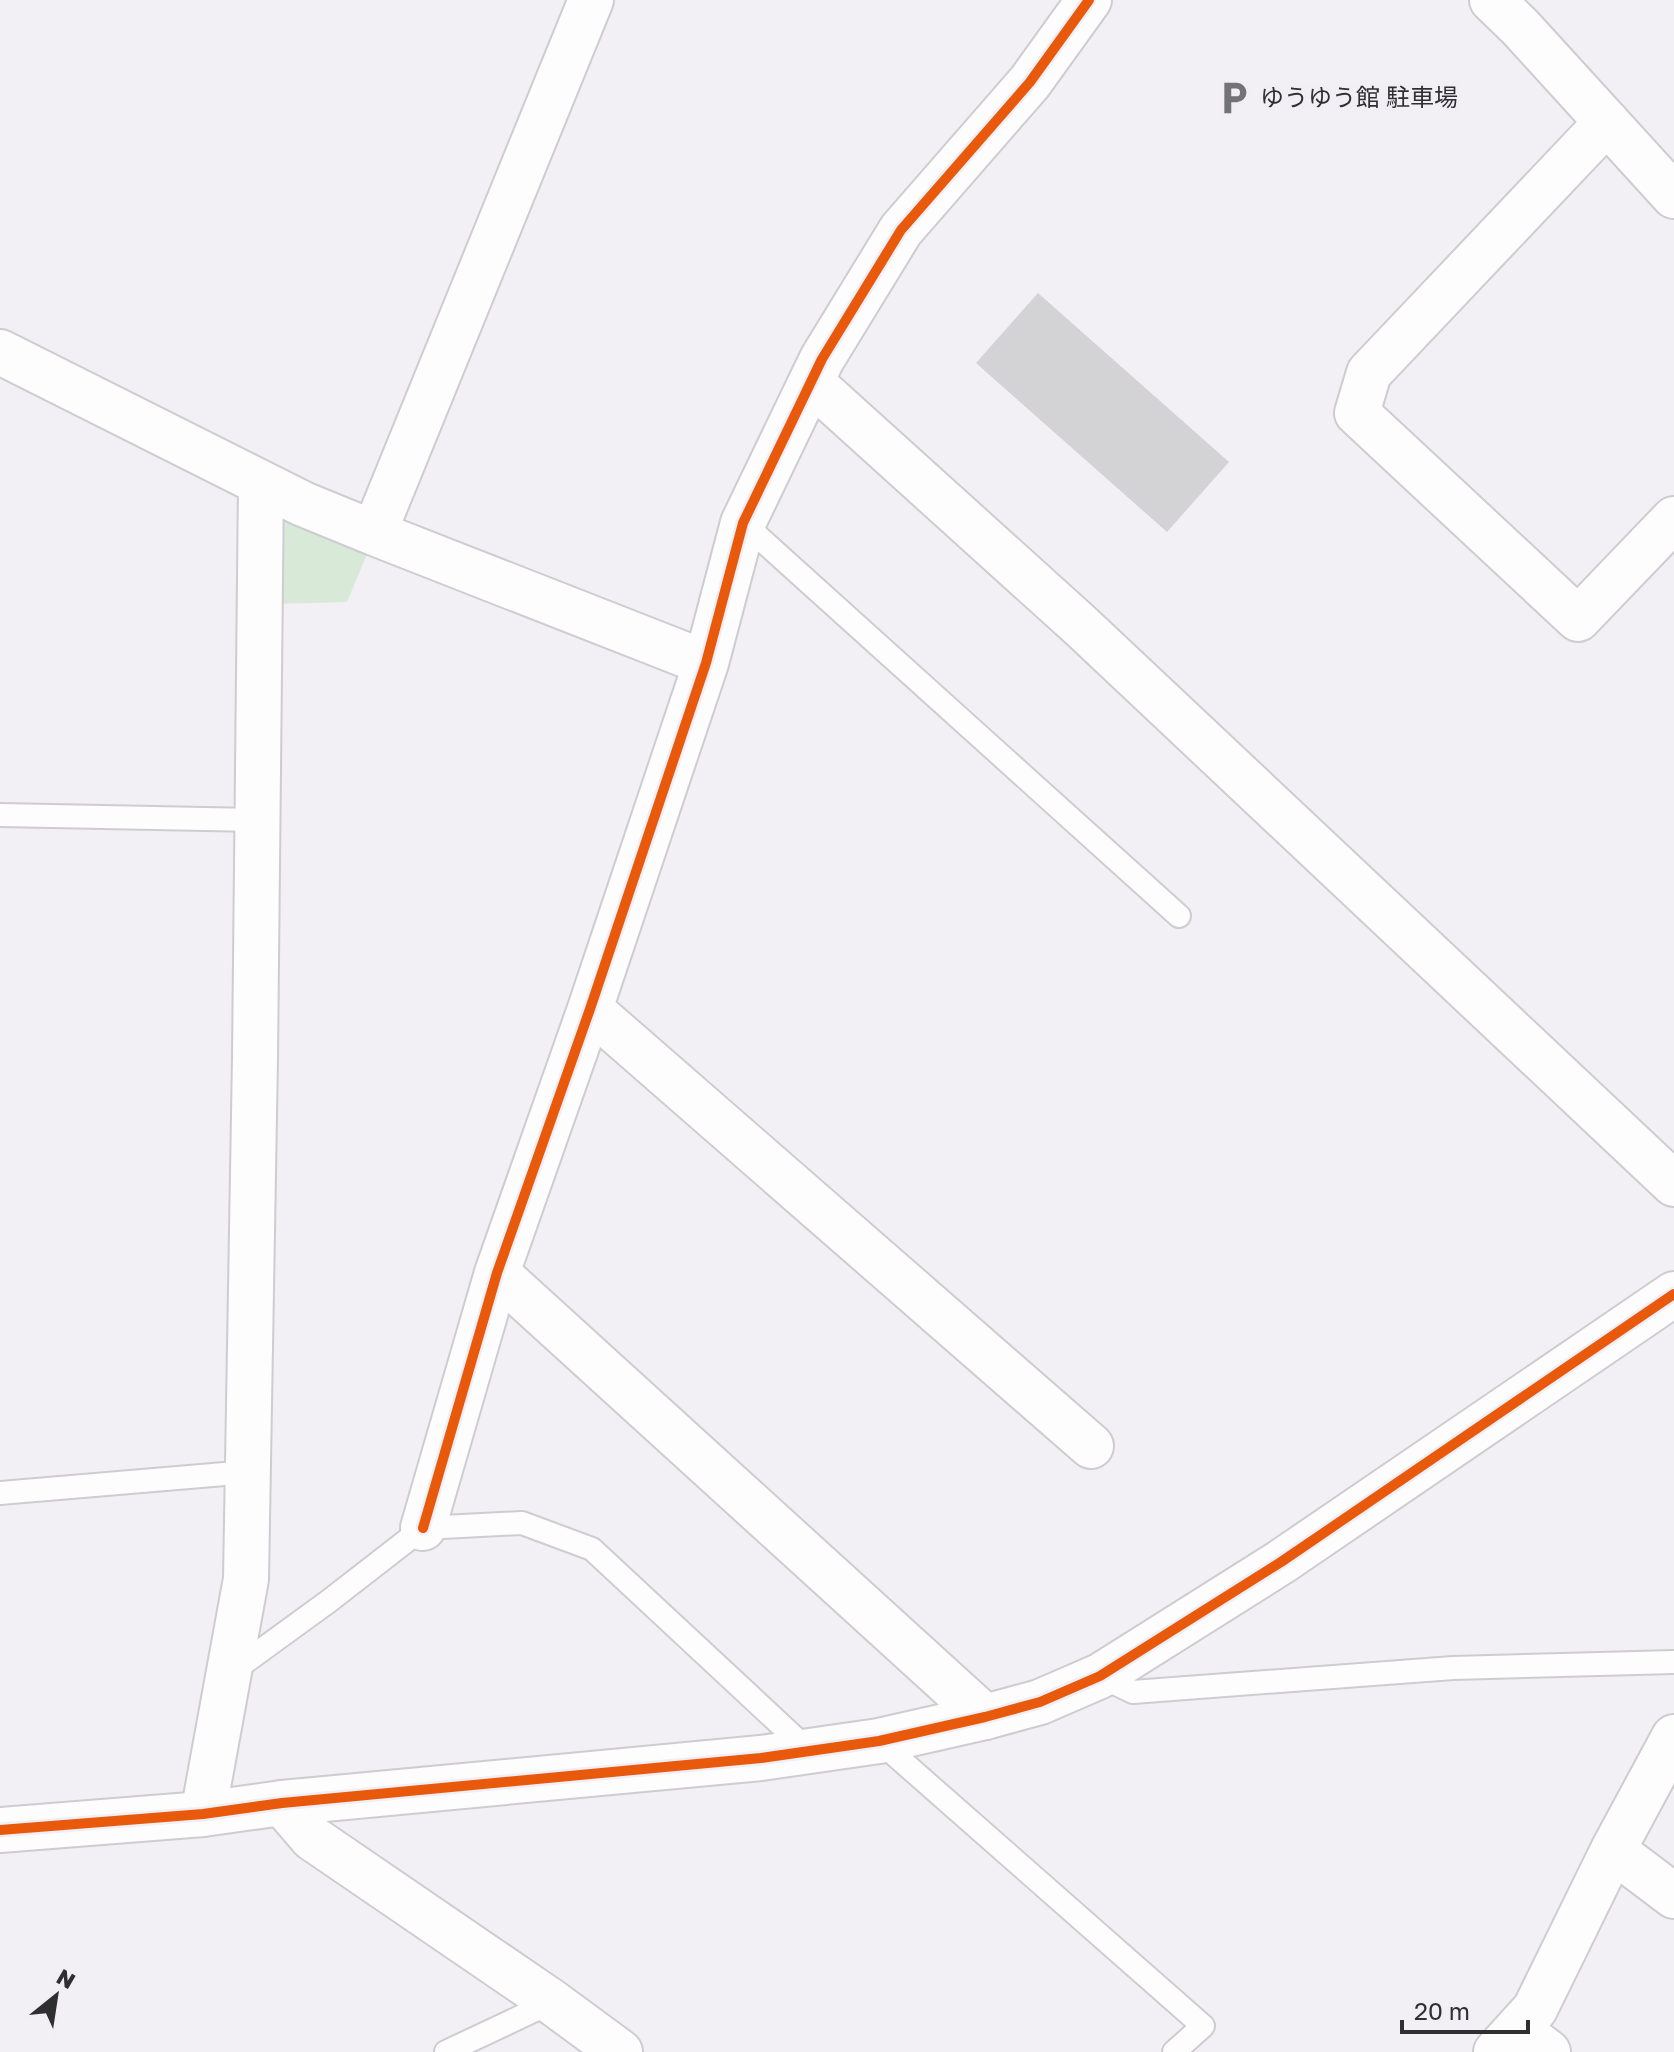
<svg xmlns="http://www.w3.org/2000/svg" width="1674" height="2052" font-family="'Golos Text','Noto Sans JP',sans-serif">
	<rect width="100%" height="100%" fill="#f2f0f4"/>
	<path fill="#d8ead7" d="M270 496 370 547 347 602 273 604Z"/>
	<path fill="#d3d2d5" d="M1038 293 1229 462 1167 532 976 363Z"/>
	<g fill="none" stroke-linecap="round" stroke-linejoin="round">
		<g stroke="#ceccd0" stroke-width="26">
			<path id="lane" d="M743 523 1179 916
				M0 815 258 820
				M0 1493 248 1472
				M230 1673 329 1601 423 1528 522 1523 592 1549 809 1751
				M1100 1676 1133 1692 1453 1668 1674 1662
				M879 1741 1203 2026 1174 2052
				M446 2052 552 2002"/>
		</g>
		<g stroke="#ceccd0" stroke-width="48">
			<path id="street" d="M1492 0 1520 27 1674 196
				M1607 122 1369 373 1357 413 1578 619 1674 519
				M0 352 303 504 374 533 591 0
				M811 382 1081 626 1674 1184
				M374 533 706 663
				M590 1009 1091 1446
				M497 1273 985 1717
				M423 1528 497 1273 590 1009 706 663 743 523 822 359 901 230 1030 82 1089 0
				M282 1803 312 1838 552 2002 620 2052
				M203 1814 246 1579 255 1057 261 483
				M1613 1850 1674 1896
				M1517 2029 1548 2052
				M1496 2052 1535 2009 1613 1850 1674 1737"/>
		</g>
		<g stroke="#ceccd0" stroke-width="48">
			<path id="secondary" d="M0 1830 203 1814 282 1803 761 1758 879 1741 985 1717 1040 1702 1100 1676 1281 1562 1674 1294"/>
		</g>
		<use href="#lane" stroke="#fdfdfd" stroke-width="22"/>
		<use href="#street" stroke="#fdfdfd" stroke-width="44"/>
		<use href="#secondary" stroke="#fdfdfd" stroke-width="44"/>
		<g stroke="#f1eef6" stroke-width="15">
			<path id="cycleway" d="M423 1528 497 1273 590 1009 706 663 743 523 822 359 901 230 1030 82 1089 0
				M0 1830 203 1814 282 1803 761 1758 879 1741 985 1717 1040 1702 1100 1676 1281 1562 1674 1294"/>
		</g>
		<use href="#cycleway" stroke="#e8590c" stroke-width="10"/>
	</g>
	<defs>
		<g id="parking-bare" transform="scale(2.76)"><path d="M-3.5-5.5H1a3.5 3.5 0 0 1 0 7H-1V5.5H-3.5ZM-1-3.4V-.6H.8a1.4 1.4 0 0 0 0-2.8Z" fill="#737275" stroke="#f1eef6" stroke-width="2.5" paint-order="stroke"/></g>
	</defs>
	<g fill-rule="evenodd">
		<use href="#parking-bare" x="1234" y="98"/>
	</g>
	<g text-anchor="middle" stroke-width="8" stroke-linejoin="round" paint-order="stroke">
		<g font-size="24" fill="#2f2e31" stroke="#f1eef6" text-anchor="start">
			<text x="1260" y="106">ゆうゆう館 駐車場</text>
		</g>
	</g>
	<g transform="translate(56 1996) rotate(30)" stroke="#f1eef6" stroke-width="6" paint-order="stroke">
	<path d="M0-6L14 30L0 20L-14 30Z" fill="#2f2e31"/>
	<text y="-12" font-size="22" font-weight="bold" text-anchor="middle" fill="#2f2e31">N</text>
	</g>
	<path d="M1402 2020v12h126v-12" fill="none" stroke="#2f2e31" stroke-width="4"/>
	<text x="1414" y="2020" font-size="24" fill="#2f2e31" stroke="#f1eef6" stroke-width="6" paint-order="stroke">20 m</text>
</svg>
